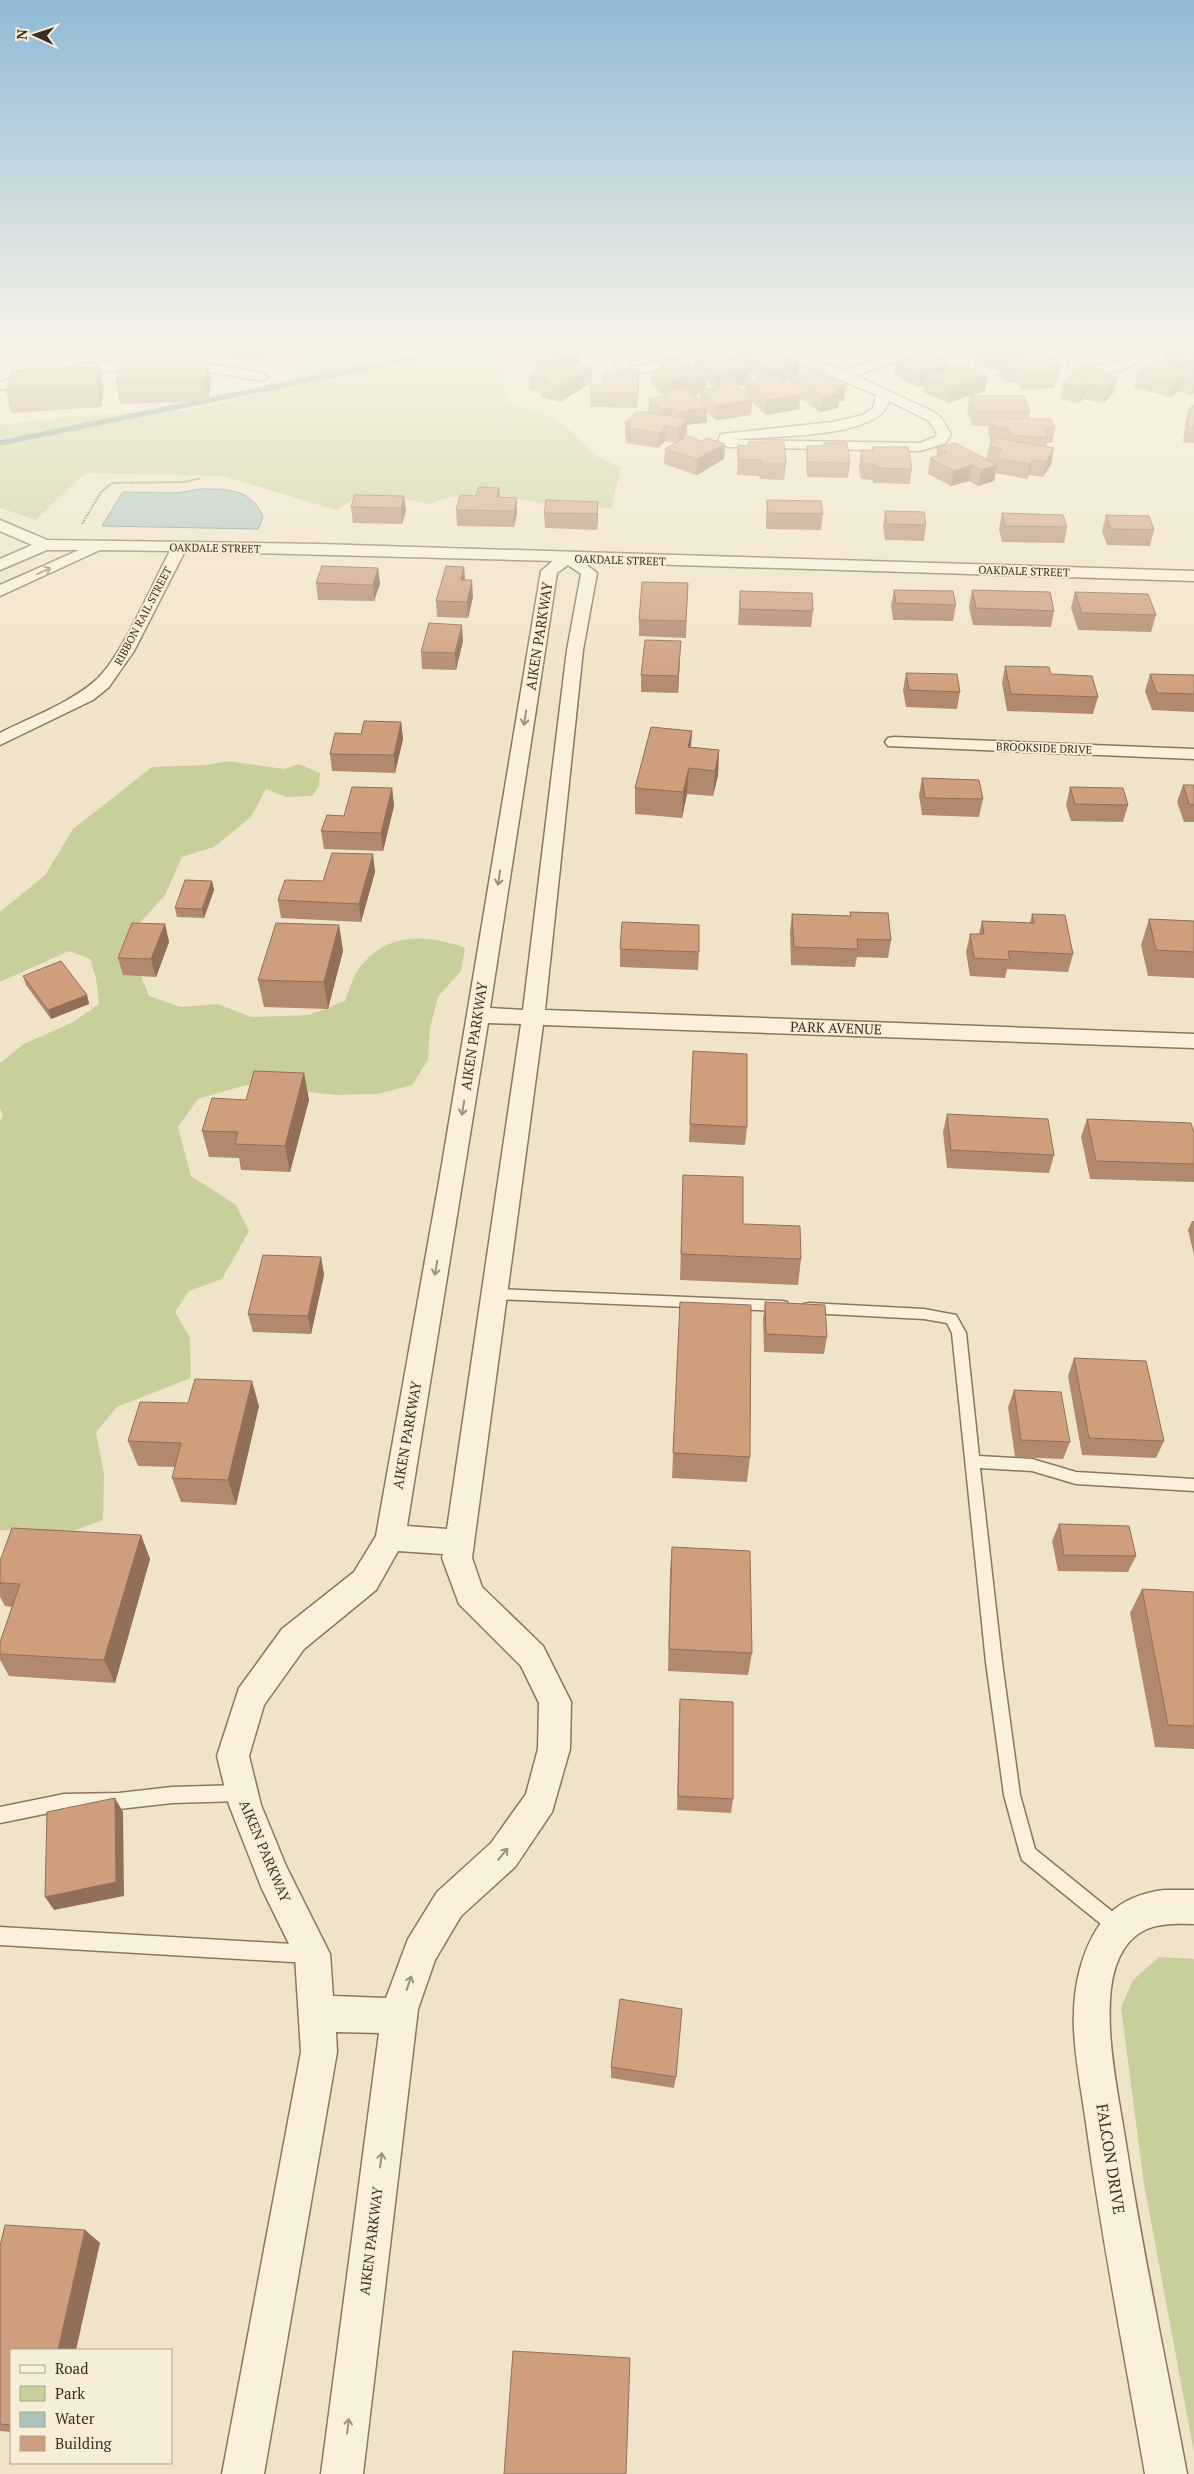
<svg xmlns="http://www.w3.org/2000/svg" width="1194" height="2474" font-family="'PT Serif',serif">
	<rect width="100%" height="100%" fill="#f0e4c8"/>
	<path fill="#c9cf9b" d="M295 346H518L505 355 502 371 506 401 550 416 572 432 594 455 621 468 611 508 557 506 488 493 446 498 429 504 394 497H357L336 510 223 476 85 473 36 520 0 508V425L89 415 185 411 251 396 291 377 306 357Z
		M227 761 284 769 299 764 320 773 319 786 312 796 286 797 266 789 251 817 214 847 182 857 165 895 137 926 140 973 149 996 181 1007 218 1004 251 1017 309 1015 345 1001C348 993 351 983 355 975 381 932 424 933 465 948L461 971 438 997 430 1028 428 1060 412 1085 378 1094 336 1095 246 1085 198 1099 178 1127 191 1176 236 1205 249 1231 222 1279 189 1291 175 1312 190 1338 191 1378 117 1407 96 1432 104 1474 103 1520 68 1533 0 1530V1121L3 1116 0 1108V1063L24 1044 73 1022 99 1004 96 978 90 959 69 951 0 982V912L45 875 73 829 152 767 207 765Z
		M1159 1957 1194 1959V2453L1144 2184 1121 2008 1133 1980Z"/>
	<path fill="#a9c4bc" stroke="#6f938a" d="M201 489C228 489 252 489 263 517L258 529 102 526 123 492 176 493Z"/>
	<g fill="none" stroke-linecap="round" stroke-linejoin="round">
		<path stroke="#6f938a" stroke-width="5.5" d="M0 443 414 358"/>
		<g stroke="#8d765c" stroke-width="3">
			<path id="service" d="M495 1289 782 1301 787 1302 788 1306 787 1310 782 1311 495 1299 490 1297 489 1294 490 1291Z
				M809 1303 924 1309 956 1315 966 1333 979 1456 1032 1459 1076 1472 1194 1479V1491L1076 1484 1032 1471 980 1468 1002 1662 1020 1795 1035 1849 1124 1921 1127 1927 1124 1933 1118 1936 1112 1933 1022 1860 1020 1854 1004 1795 986 1662 952 1333 947 1323 924 1319 809 1313 804 1312 803 1308 804 1304Z
				M241 1785 247 1787 249 1793 247 1799 241 1801 172 1803 119 1809 64 1810 0 1823V1807L64 1794 119 1793 172 1787Z
				M0 1927 309 1945 315 1948 318 1954 315 1960 309 1963 0 1945Z"/>
		</g>
		<g stroke="#8d765c" stroke-width="3">
			<path id="minor" d="M650 346H669L628 362V365L635 366 737 347 783 346 844 371 918 346H937L856 376 934 412 942 419 951 434 946 443 920 451 728 447 718 441 721 434 833 422 863 415 873 408 876 395 774 351 772 355 768 356 737 355 635 374 616 370 615 367 618 357ZM889 401 929 421 937 434 935 437 920 443 734 440C767 435 880 440 889 401Z
				M1087 346H1100L1094 353 1081 362 1082 364C1099 367 1113 365 1128 356V346H1140V358C1125 376 1094 375 1073 370L1068 361Z
				M199 362 262 373 268 377 262 381 199 370 90 371 0 390V382L90 363Z
				M0 520 47 540 319 544 1194 571V581L583 562 597 573 583 650 545 1010 1194 1034V1048L543 1025 472 1558 482 1587 543 1646 571 1702 570 1749 552 1812 515 1867 461 1916 435 1960 418 2009 363 2474H321L379 2033 336 2032 337 2052 264 2474H222L301 2052 295 1956 262 1889 229 1805 217 1756 239 1688 282 1629 354 1572 376 1536 440 1176 541 571 553 561 185 551 134 651 109 687 93 700 0 745V733C31 717 68 704 95 681 121 659 152 584 170 551L100 550 0 596V585L79 550H47L0 570V559L32 545 0 531ZM568 565 581 574 567 650 523 1010 490 1008 557 573ZM488 1023 521 1024 447 1529 407 1526ZM398 1551 443 1554 442 1558 459 1604 521 1666 539 1703 538 1749 526 1794 491 1843 437 1892 408 1939 386 1998 333 1996 330 1954 286 1866 261 1805 249 1756 264 1705 304 1649 376 1590Z
				M894 737 1194 749V759L888 746 885 742 888 738Z
				M1164 1890H1194V1924C1166 1923 1141 1923 1124 1949 1109 1972 1109 2004 1110 2030 1112 2070 1121 2110 1127 2150 1144 2259 1167 2366 1187 2474H1145C1125 2357 1102 2241 1086 2123 1079 2072 1066 2020 1080 1969 1093 1922 1116 1896 1164 1890Z"/>
		</g>
		<path stroke="#8d765c" stroke-width="2" stroke-dasharray="2 1" stroke-linecap="butt" d="M82 524 101 492 112 483 184 482 201 478"/>
		<use href="#service" fill="#faf1dc" fill-rule="evenodd"/>
		<use href="#minor" fill="#faf1dc" fill-rule="evenodd"/>
	</g>
	<path fill="#b2896c" fill-rule="evenodd" d="M75 346H172L166 356 77 354Z
		M180 346H276L258 362 182 353Z
		M538 346H574L581 365 592 368V382L560 402 541 397V392L530 389 529 374 537 370 535 366 534 352 539 351Z
		M581 346H617L600 353Z
		M829 346H882L859 355 850 351 845 353Z
		M969 346H1049L1046 356 1025 354 1024 360 1061 365 1058 380H1056L1054 388 1023 390 1016 382 1005 383 998 376 1000 370 974 366 975 359 967 358Z
		M1164 346H1194V393L1191 395 1179 391 1170 397 1134 387 1137 373 1163 363 1166 351Z
		M735 351 798 373 844 401 839 402 838 408 820 412 800 398 799 409 766 415 752 402 751 415 716 420 707 412V422L687 425V434L682 440 702 441 725 444 724 459 697 475 664 464 665 449 675 443 665 441 658 448 626 443V438H625V423L648 413 649 399 664 396 651 385V371L660 369V363L694 369V356L734 357ZM750 374 754 376 759 379 749 380ZM789 379V384L784 381ZM706 381 715 387 706 389ZM745 385V393L736 386ZM700 394V400L694 395Z
		M208 360 211 381 208 401 120 404 116 383Z
		M895 361 951 369 988 376 985 391 948 403 923 392 924 386 917 387 894 375Z
		M99 366 104 388 101 407 11 413 6 391Z
		M1104 369 1103 374 1114 392 1104 403 1083 399 1079 403 1060 399 1063 384Z
		M619 372 639 384 637 408 590 407V392L602 385Z
		M970 396 1030 411 1029 419 1055 428 1052 443H1047L1046 447 1054 448 1051 464 1043 477 1029 475 1027 479 995 473 994 481 978 486 969 481 951 486 928 474 930 458 936 457 937 448 986 460 989 446 991 443 988 433 989 426H972L967 411Z
		M1190 405 1194 406V443L1183 442 1186 420Z
		M824 443 850 463 848 478 807 477 806 461 807 446H824Z
		M738 445 786 464 784 480 760 479 759 476 737 475Z
		M872 447 912 469 910 484 873 483V480L861 479 859 466 861 450H872Z
		M499 488 500 498 517 514 514 527 457 526 456 510 476 496Z
		M404 496 406 511 402 524 353 523 351 507Z
		M767 500 823 514 821 530 766 529V516Z
		M598 502V517L597 530 545 528 544 513Z
		M885 511 926 525 924 541 885 540 883 527Z
		M1002 513 1067 527 1064 543 1002 542 999 529Z
		M1106 515 1154 530 1150 546 1107 545 1102 531Z
		M464 567 465 580 473 597 468 618 437 617 436 601Z
		M378 568 380 584 374 601 318 600 316 583Z
		M688 583 686 638 639 636V620Z
		M894 590 956 605 953 621 893 620 891 606Z
		M972 590 1054 611 1051 627 973 625 969 607Z
		M740 591 813 611 811 627 738 625Z
		M1075 592 1156 615 1151 632 1078 630 1071 608Z
		M463 641 456 670 422 669 421 652Z
		M680 658 678 693 641 692V675Z
		M1005 666 1051 674 1098 697 1093 714 1007 711 1002 683Z
		M906 673 960 692 957 709 906 707 903 690Z
		M1150 674 1194 675V712L1152 710 1145 691Z
		M401 722 403 739 395 773 332 771 330 754 361 734Z
		M692 731 691 747 719 750 718 775 713 796 687 794 682 818 635 814V788Z
		M922 778 983 799 979 817 922 815 919 795Z
		M1183 785H1194V822H1184L1177 802Z
		M1070 787 1128 805 1123 822 1071 821 1066 805Z
		M392 788 394 806 383 851 324 849 321 831 344 816Z
		M375 872 361 922 281 918 278 900 323 881Z
		M212 881 214 890 204 918 177 917 175 908Z
		M850 912 891 940 888 958 857 957 855 967 791 965 790 932 792 914 850 916Z
		M1032 914 1073 954 1068 972 1007 969 1005 978 970 976 966 952 970 934H979L982 921 1030 923Z
		M1149 919 1194 921V978L1148 976 1141 945Z
		M165 924 169 942 156 977 123 975 118 958Z
		M339 925 343 951 328 1009 264 1007 258 980Z
		M620 949 699 952 698 970 620 967Z
		M23 976 87 995 89 1004 51 1019 26 985Z
		M692 1069 747 1127 745 1145 689 1142Z
		M304 1073 309 1100 290 1172 241 1170 239 1158 209 1157 202 1131 246 1100Z
		M947 1114 1054 1155 1049 1173 947 1168 943 1132Z
		M1087 1119 1194 1133V1182L1090 1179 1081 1137Z
		M683 1175 743 1224 801 1259 798 1285 680 1280Z
		M1192 1221H1194V1255L1188 1230Z
		M321 1257 324 1275 311 1334 253 1332 248 1314Z
		M680 1302 750 1457 747 1482 672 1478Z
		M765 1302 827 1337 824 1354 764 1352 763 1320Z
		M1074 1358 1164 1441 1156 1458 1082 1455 1068 1376Z
		M1014 1390 1070 1442 1063 1459 1015 1457 1008 1407Z
		M259 1406 236 1505 181 1502 172 1478 175 1467 138 1466 128 1441Z
		M1059 1524 1136 1556 1128 1572 1058 1571 1052 1541Z
		M141 1535 150 1559 115 1683 9 1676 0 1660V1642L12 1607 5 1606 0 1597V1561Z
		M672 1547 752 1653 748 1675 668 1671 670 1571Z
		M1142 1589 1194 1592V1749L1155 1747 1130 1613Z
		M680 1699 733 1799 731 1813 677 1810 679 1715Z
		M611 2067 676 2077 674 2088 611 2078Z
		M85 2230 100 2243 11 2350V2432L0 2431V2246Z"/>
	<path fill="#916f58" d="M164 346H172L166 356Z
		M256 346H276L258 362Z
		M600 346H617L600 353Z
		M845 346H851L850 351 845 353Z
		M860 346H882L859 355Z
		M1026 346 1024 358 1021 365 1024 351Z
		M1011 349 1009 364 1006 367 1008 356Z
		M580 357 581 371 539 375V361Z
		M208 360 211 381 208 401 205 379Z
		M799 362 798 377 789 375V379L771 384 772 370Z
		M951 364 949 379 925 377 924 386 917 387 919 373Z
		M99 366 104 388 101 407 96 386Z
		M592 368V382L560 402 559 387Z
		M750 369 749 384 745 381V385L724 388V386L720 383V389L718 390V375Z
		M639 370V384L637 408V393Z
		M988 376 985 391 948 403 950 388Z
		M1118 377 1114 392 1104 403 1107 388Z
		M1183 377 1179 391 1170 397 1174 383Z
		M685 378 684 393 668 395 666 393V382Z
		M706 378V393L700 390V394L689 396V381Z
		M1194 383V393L1191 395Z
		M1086 384 1083 399 1079 403 1083 388Z
		M846 387 844 401 839 402 838 408 820 412 822 397 834 389Z
		M801 394 799 409 766 415 767 400Z
		M752 400 751 415 716 420 717 405Z
		M707 407V422L687 425V434L678 444V428L676 427 677 412Z
		M672 408V423L661 425 662 410Z
		M666 426 665 441 658 448 659 433Z
		M725 444 724 459 697 475V459Z
		M1054 448 1051 464 1043 477 1046 462Z
		M1032 460 1029 475 1027 479 1030 464Z
		M972 465 969 481 951 486 954 471Z
		M997 465 994 481 978 486 981 470Z
		M499 488 500 504 497 497Z
		M404 496 406 511 402 524 401 508Z
		M517 498V514L514 527V511Z
		M598 502V517L597 530V514Z
		M464 567 465 583 461 580Z
		M378 568 380 584 374 601 373 585Z
		M472 580 473 597 468 618 467 602Z
		M462 625 463 641 456 670 455 653Z
		M681 641 680 658 678 693V676Z
		M401 722 403 739 395 773 394 755Z
		M692 731 690 756 688 747Z
		M719 750 718 775 713 796 715 771Z
		M689 768 687 794 682 818 683 792Z
		M392 788 394 806 383 851 381 833Z
		M373 854 375 872 361 922 359 904Z
		M212 881 214 890 204 918 202 909Z
		M165 924 169 942 156 977 151 959Z
		M339 925 343 951 328 1009 324 982Z
		M87 995 89 1004 51 1019 48 1010Z
		M304 1073 309 1100 290 1172 285 1146Z
		M321 1257 324 1275 311 1334 308 1316Z
		M252 1381 259 1406 236 1505 228 1480Z
		M141 1535 150 1559 115 1683 104 1660Z
		M115 1798 123 1812 124 1896 54 1910 45 1897Z
		M85 2230 100 2243 76 2350H58Z"/>
	<path fill="#cf9f7d" stroke="#916f58" d="M540 346H574L580 357 539 361 534 352 543 351Z
		M979 346H1026L1024 351 1011 349 1008 356 976 352Z
		M1168 346H1184L1194 348V361L1165 357Z
		M750 347 756 350 768 347 799 362 772 370 735 351Z
		M725 351 750 369 718 375 694 356Z
		M927 353 951 364 919 373 895 361Z
		M1054 358 1061 365 1050 366 1057 374 1026 376 1019 368H1008L1001 361Z
		M680 359 706 378 689 381 685 378 666 382 651 371 667 368 660 363Z
		M208 360 205 379 116 383 120 363Z
		M1155 361 1194 372V380L1183 377 1174 383 1137 373Z
		M548 364 569 369 577 364 592 368 559 387 541 382 547 379 529 374Z
		M963 365 988 376 950 388 925 377Z
		M1082 365 1104 369 1100 374 1118 377 1107 388 1086 384 1083 388 1063 384Z
		M99 366 96 386 6 391 11 371Z
		M620 369 639 370 637 393 590 392 591 385H602L604 372H619Z
		M819 369 846 387 834 389 840 393 822 397 789 375Z
		M778 376 801 394 767 400 745 381Z
		M730 381 752 400 717 405 700 390 724 386 720 383Z
		M685 388 707 407 677 412 672 408 662 410 649 399 668 395 664 391Z
		M970 396H1024L1030 411H975Z
		M1190 405 1194 406V428L1187 427Z
		M637 411 687 419 678 428 666 426 659 433 627 428 631 424 625 423Z
		M991 418 1051 419 1055 428H1044L1048 437 1012 436 1009 428H994Z
		M688 436 702 441 707 438 725 444 697 459 665 449Z
		M994 438 1054 448 1046 462 1032 460 1030 464 996 458 1002 449 989 446Z
		M748 442H784L786 464H761V460H738V445L748 446Z
		M824 443H847L850 463 808 462 807 446H824Z
		M955 443 997 465 981 470 972 465 954 471 930 458 947 453 937 448Z
		M872 447H908L912 469 875 468V464H863L861 450H873Z
		M479 487 499 488 497 497 517 498 514 511 456 510 460 495 476 496Z
		M355 495 404 496 401 508 351 507Z
		M546 500 598 502 597 514 544 513Z
		M767 500 821 501 823 514 768 513Z
		M885 511 924 512 926 525 887 524Z
		M1002 513 1063 515 1067 527 1005 526Z
		M1106 515 1149 516 1154 530 1111 529Z
		M322 566 378 568 373 585 316 583Z
		M446 566 464 567 461 580H472L467 602 436 601Z
		M642 582 688 583 686 621 639 620Z
		M894 590 953 591 956 605 896 603Z
		M972 590 1050 592 1054 611 976 608Z
		M740 591 812 593 813 611 740 609Z
		M1075 592 1148 594 1156 615 1082 613Z
		M429 623 462 625 455 653 421 652Z
		M645 640 681 641 678 676 641 675Z
		M1005 666 1049 667 1051 674 1092 676 1098 697 1011 694Z
		M906 673 957 674 960 692 909 690Z
		M1150 674 1194 675V694L1157 693Z
		M364 721 401 722 394 755 330 754 335 733 361 734Z
		M651 727 692 731 688 747 719 750 715 771 689 768 683 792 635 788Z
		M922 778 979 780 983 799 925 798Z
		M1183 785H1194V805L1189 804Z
		M352 787 392 788 381 833 321 831 327 815 344 816Z
		M1070 787 1123 788 1128 805 1075 804Z
		M332 853 373 854 359 904 278 900 285 880 323 881Z
		M185 880 212 881 202 909 175 908Z
		M850 912 888 913 891 940 857 939 858 949 794 947 792 914 851 916Z
		M1032 914 1065 915 1073 954 1008 951 1010 960 974 958 970 934H984L982 921 1034 923Z
		M1149 919 1194 921V952L1156 950Z
		M622 922 699 925V952L620 949Z
		M132 923 165 924 151 959 118 958Z
		M276 923 339 925 324 982 258 980Z
		M61 961 87 995 48 1010 23 976Z
		M693 1051 747 1054V1127L690 1124Z
		M254 1071 304 1073 285 1146 235 1144 238 1132 202 1131 212 1098 246 1100Z
		M947 1114 1048 1119 1054 1155 951 1150Z
		M1087 1119 1191 1123 1194 1133V1164L1096 1161Z
		M683 1175 743 1177V1224L800 1226 801 1259 681 1254Z
		M263 1255 321 1257 308 1316 248 1314Z
		M680 1302 751 1305 750 1457 673 1453Z
		M765 1302 825 1305 827 1337 766 1334Z
		M1074 1358 1146 1361 1164 1441 1089 1438Z
		M195 1379 252 1381 228 1480 172 1478 181 1443 128 1441 140 1402 188 1403Z
		M1014 1390 1061 1392 1070 1442 1021 1440Z
		M1059 1524 1129 1526 1136 1556 1064 1555Z
		M12 1528 141 1535 104 1660 0 1654V1642L20 1584 0 1583V1561Z
		M672 1547 750 1551 752 1653 669 1649Z
		M1142 1589 1194 1592V1726L1168 1725Z
		M680 1699 733 1702V1799L678 1796Z
		M115 1798 116 1882 45 1897 47 1812Z
		M620 1999 682 2009 676 2077 611 2067Z
		M5 2225 85 2230 58 2350H11V2425L0 2424V2246Z
		M513 2351 630 2358 626 2474H504Z"/>
	<defs><path id="oneway-shaft" d="M-6 0H5M1.5-3L5.5 0L1.5 3" fill="none" stroke-width="1.6" stroke-linecap="round" stroke-linejoin="round" transform="scale(1.25)"/></defs>
	<g stroke="#9c907e">
		<use href="#oneway-shaft" transform="translate(44 571) rotate(-24)"/>
		<use href="#oneway-shaft" transform="translate(525 718) rotate(99)"/>
		<use href="#oneway-shaft" transform="translate(499 878) rotate(99)"/>
		<use href="#oneway-shaft" transform="translate(463 1108) rotate(99)"/>
		<use href="#oneway-shaft" transform="translate(436 1268) rotate(100)"/>
		<use href="#oneway-shaft" transform="translate(503 1854) rotate(-50)"/>
		<use href="#oneway-shaft" transform="translate(409 1983) rotate(-71)"/>
		<use href="#oneway-shaft" transform="translate(381 2160) rotate(-83)"/>
		<use href="#oneway-shaft" transform="translate(348 2426) rotate(-83)"/>
	</g>
	<linearGradient id="sky" x2="0" y2="1"><stop stop-color="#8fbad6"/><stop offset="0.5" stop-color="#f8f3e6"/><stop offset="1" stop-color="#f8f3e6" stop-opacity="0"/></linearGradient>
	<rect width="1194" height="693" fill="url(#sky)"/>
	<g text-anchor="middle" stroke-width="4" stroke-linejoin="round" paint-order="stroke">
		<g font-size="11" fill="#3d2e20" stroke="#f7eed8">
			<text transform="translate(215 548) rotate(1)" y="4">OAKDALE STREET</text>
			<text transform="translate(620 560) rotate(2)" y="4">OAKDALE STREET</text>
			<text transform="translate(1024 571) rotate(2)" y="4">OAKDALE STREET</text>
			<text transform="translate(143 616) rotate(-62)" y="4">RIBBON RAIL STREET</text>
			<text transform="translate(1044 748) rotate(2)" y="4">BROOKSIDE DRIVE</text>
		</g>
		<g font-size="14" fill="#3d2e20" stroke="#f7eed8">
			<text transform="translate(539 636) rotate(-81)" y="5">AIKEN PARKWAY</text>
			<text transform="translate(836 1028) rotate(2)" y="5">PARK AVENUE</text>
			<text transform="translate(474 1036) rotate(-81)" y="5">AIKEN PARKWAY</text>
			<text transform="translate(407 1435) rotate(-80)" y="5">AIKEN PARKWAY</text>
			<text transform="translate(265 1851) rotate(67)" y="5">AIKEN PARKWAY</text>
			<text transform="translate(371 2241) rotate(-83)" y="5">AIKEN PARKWAY</text>
		</g>
		<g font-size="16" fill="#3d2e20" stroke="#f7eed8">
			<text transform="translate(1111 2159) rotate(81)" y="6">FALCON DRIVE</text>
		</g>
	</g>
	<rect x="10" y="2349" width="162" height="115" fill="#f7eed8" stroke="#ada18e"/>
	<rect x="20" y="2365" width="25" height="8" fill="#faf1dc" stroke="#ada18e"/>
	<text x="55" y="2374" font-size="15" fill="#3d2e20">Road</text>
	<rect x="20" y="2386" width="25" height="15" fill="#c9cf9b" stroke="#ada18e"/>
	<text x="55" y="2399" font-size="15" fill="#3d2e20">Park</text>
	<rect x="20" y="2412" width="25" height="15" fill="#a9c4bc" stroke="#ada18e"/>
	<text x="55" y="2424" font-size="15" fill="#3d2e20">Water</text>
	<rect x="20" y="2436" width="25" height="15" fill="#cf9f7d" stroke="#ada18e"/>
	<text x="55" y="2449" font-size="15" fill="#3d2e20">Building</text>
	<g transform="translate(35 35) rotate(273)" stroke="#f7eed8" stroke-width="4" paint-order="stroke">
	<path d="M0-4L9 19L0 12L-9 19Z" fill="#3d2e20"/>
	<text y="-8" font-size="14" font-weight="bold" text-anchor="middle" fill="#3d2e20">N</text>
	</g>
</svg>
